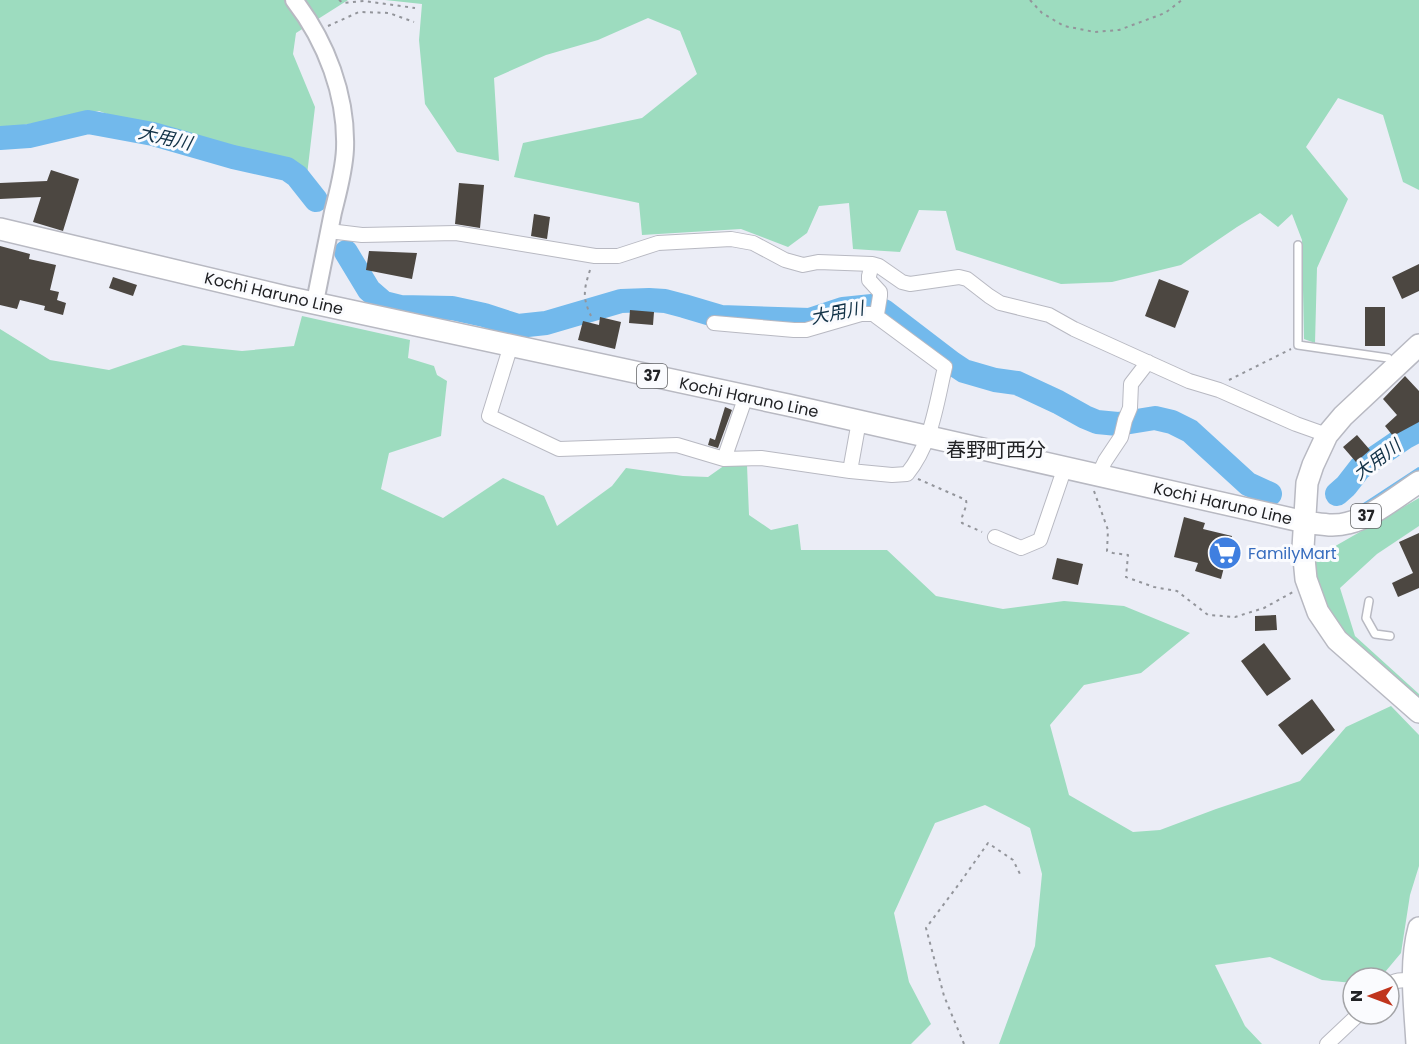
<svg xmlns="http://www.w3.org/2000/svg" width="1419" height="1044" font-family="Poppins,'Noto Sans JP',sans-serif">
	<rect width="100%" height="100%" fill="#ebedf6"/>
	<path fill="#9ddcbf" d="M0 0H348L296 33 293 54 315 107 307 175 257 154 170 137 99 111 70 117 0 129Z
		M385 0H1419V190L1403 182 1383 115 1338 98 1306 147 1348 199 1317 268 1315 343 1304 339 1302 240 1292 214 1278 227 1260 213 1237 227 1181 265 1112 282 1061 284 956 250 946 211 919 210 900 252 853 249 849 203 819 206 807 233 788 247 741 229 642 235 639 203 514 177 523 143 642 118 697 74 680 31 648 18 598 40 546 55 494 78 499 161 457 152 425 104 419 40 422 4Z
		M302 316 410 340 408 358 434 366 437 375 447 381 441 436 389 453 381 489 443 518 503 478 544 496 557 526 612 486 626 468 683 476 708 477 725 465H747L749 515 771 530 798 524 801 550H887L936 596 1003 609 1064 601 1124 606 1190 633 1141 673 1084 685 1050 725 1069 795 1133 832 1160 830 1216 809 1300 781 1346 727 1391 706 1419 735V866L1410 895 1401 953 1380 978H1353V983L1322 980 1270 957 1215 965 1245 1026 1262 1044H999L1035 946 1042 874 1030 828 985 805 935 823 894 913 909 982 931 1024 911 1044H0V329L50 360 109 370 183 345 242 351 294 346Z
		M1419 498V526L1377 554 1340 588 1355 636 1419 694V706L1353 648 1319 597 1311 560Z"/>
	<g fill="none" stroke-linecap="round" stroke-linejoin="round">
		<path stroke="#72b9ec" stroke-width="4" d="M1361 507 1419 469"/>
		<path stroke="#72b9ec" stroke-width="24" d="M0 138 29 136 88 122 153 134 233 157 287 169 297 176 316 200
			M346 252 369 290 384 303 400 307 452 308 484 315 518 326 546 323 621 301 649 300 665 301 684 306 721 317 810 320 843 309 872 306 884 311 952 363 964 371 995 380 1017 383 1058 402 1085 417 1097 422 1118 424 1155 418 1172 422 1190 431 1248 484 1270 494
			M1337 494 1346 486 1360 468 1404 438 1419 430"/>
	</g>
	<path fill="#4c4741" d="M51 170 79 179 63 231 33 222 41 197 0 199V183L47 181Z
		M459 183 484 185 480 228 455 224Z
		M534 214 550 217 547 239 531 236Z
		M0 246 30 254 29 259 56 265 50 290 59 292 57 300 66 303 63 315 44 310 45 306 20 300 17 309 0 305Z
		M369 251 417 253 412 279 366 270Z
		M1419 264V291L1402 299 1392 277Z
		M113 277 137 285 133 296 109 288Z
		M1159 279 1189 291 1175 328 1145 316Z
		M1365 307H1385V346H1365Z
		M630 310 654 312 653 325 629 323Z
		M600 317 621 322 615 349 578 340 583 321 599 325Z
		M1405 376 1419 391V422L1393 436 1385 426 1397 415 1383 399Z
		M725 407 732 410 718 448 708 445 710 438 715 440Z
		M1357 435 1370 450 1356 462 1343 447Z
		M1184 517 1205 523 1203 529 1232 536 1221 579 1195 571 1198 563 1174 557Z
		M1419 533V588L1398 597 1392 583 1413 573 1399 542Z
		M1057 558 1083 564 1078 585 1052 579Z
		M1276 615 1277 630 1255 631V616Z
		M1264 643 1291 679 1267 696 1241 661Z
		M1312 699 1335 730 1302 755 1278 725Z"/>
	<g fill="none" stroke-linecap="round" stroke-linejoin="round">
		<g stroke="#b8b9c2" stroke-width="10">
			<path id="service" d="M1298 245V345L1388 358
				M1369 601 1366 618 1375 634 1390 636"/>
		</g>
		<g stroke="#b8b9c2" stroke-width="16">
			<path id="minor" d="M329 231 362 235 456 233 595 256H618L658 243 731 239 753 243 785 260 803 265 818 262 872 264 879 266 902 282 910 284 959 277 967 279 989 296 1000 303 1049 315 1074 329 1189 381 1219 390 1296 424 1327 435
				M872 264 869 276V280L880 292V296L877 314
				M714 323 794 330H806L861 314H877L876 316 945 367C936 405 932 443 907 474L892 475 850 471
				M511 345 489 416 559 449 677 445 724 459 746 396
				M724 459 761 458 850 471 859 421
				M1099 474 1105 461 1121 437 1125 420 1130 408 1131 384 1148 362
				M995 537 1021 548 1040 540 1065 467
				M1389 985C1395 979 1405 980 1413 980
				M1327 1044 1359 1014"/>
		</g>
		<g stroke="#b8b9c2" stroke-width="20">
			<path id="tertiary" d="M294 0C326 41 347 96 345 149 344 171 338 192 333 212 327 242 321 272 315 302"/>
		</g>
		<g stroke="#b8b9c2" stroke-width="24">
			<path id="primary" d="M0 229 286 297 788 405 1305 522C1319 524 1334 527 1348 523 1371 518 1399 495 1419 482
				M1419 345 1343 416 1327 435 1313 465 1307 483 1303 548 1306 579 1318 612 1337 640 1419 712
				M1417 1044C1415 1006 1409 965 1419 928"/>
		</g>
		<path stroke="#93959b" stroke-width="2" stroke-dasharray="3 4.5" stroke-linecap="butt" d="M339 0 343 3 364 1 415 8
			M1030 0 1042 13 1064 26 1095 32 1119 30 1165 13 1182 0
			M328 26 359 12 389 13 414 22
			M590 270C584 289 582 297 591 316
			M1229 380 1291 349
			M918 479 966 500C968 508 960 515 962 523L982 532
			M1094 491 1108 530 1107 551 1113 553 1128 555 1126 577 1154 587 1177 591 1208 615 1235 617 1264 608 1293 592
			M964 1044 944 996 926 928 959 884 988 843 1013 860 1020 874"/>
		<use href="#service" stroke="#fff" stroke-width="7"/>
		<use href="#minor" stroke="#fff" stroke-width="14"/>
		<use href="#tertiary" stroke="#fff" stroke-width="16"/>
		<use href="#primary" stroke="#fff" stroke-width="21"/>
	</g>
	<defs>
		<g id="supermarket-disc" transform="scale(1.725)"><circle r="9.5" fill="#3f7fe0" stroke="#fafbfe"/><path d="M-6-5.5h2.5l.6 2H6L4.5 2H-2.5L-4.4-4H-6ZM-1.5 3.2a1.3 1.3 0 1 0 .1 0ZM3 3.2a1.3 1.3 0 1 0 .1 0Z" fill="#fff"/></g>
	</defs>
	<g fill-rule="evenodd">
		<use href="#supermarket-disc" x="1225" y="553"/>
	</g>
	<g text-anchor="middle" stroke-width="6" stroke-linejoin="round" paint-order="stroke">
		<g fill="#fafbfe" stroke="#626366" stroke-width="1.5">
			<rect x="637" y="364" width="30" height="24" rx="4.5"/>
			<rect x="1351" y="504" width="30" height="24" rx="4.5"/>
		</g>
		<g font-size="15" font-weight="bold" fill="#212225">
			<text x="652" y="381">37</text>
			<text x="1366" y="521">37</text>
		</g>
		<g font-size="16" fill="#212225" stroke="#fafbfe">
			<text transform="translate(274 293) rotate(13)" y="6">Kochi Haruno Line</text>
			<text transform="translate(749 397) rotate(12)" y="6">Kochi Haruno Line</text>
			<text transform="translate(1223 503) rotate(13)" y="6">Kochi Haruno Line</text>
		</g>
		<g font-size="16" fill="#366cbe" stroke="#fafbfe" text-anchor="start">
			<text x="1248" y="559">FamilyMart</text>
		</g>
		<g font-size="18" font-style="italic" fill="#123247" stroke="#fafbfe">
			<text transform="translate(165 138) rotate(13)" y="6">大用川</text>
			<text transform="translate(837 313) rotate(-11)" y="6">大用川</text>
			<text transform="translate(1377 460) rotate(-37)" y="6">大用川</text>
		</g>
		<g font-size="20" fill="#212225" stroke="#fafbfe">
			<text x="996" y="457">春野町西分</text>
		</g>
	</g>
	<g transform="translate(1371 996) rotate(270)"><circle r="28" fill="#fafbfe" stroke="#a3a4a7" stroke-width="1.5"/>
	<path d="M0-4.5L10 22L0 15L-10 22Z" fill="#c0351d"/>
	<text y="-9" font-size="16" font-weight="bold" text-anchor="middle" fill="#212225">N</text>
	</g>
</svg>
